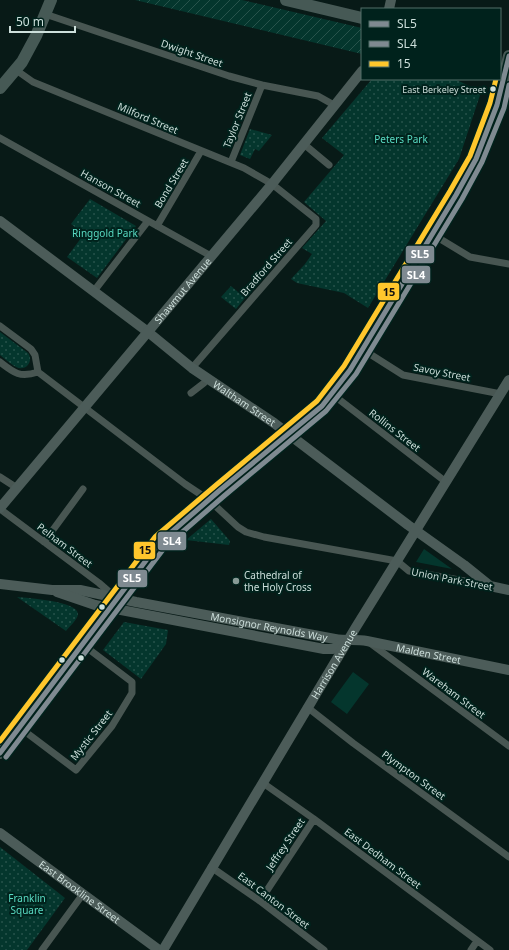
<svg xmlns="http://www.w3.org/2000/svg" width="509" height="950" font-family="'Noto Sans',sans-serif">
	<defs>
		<pattern id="park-dots" width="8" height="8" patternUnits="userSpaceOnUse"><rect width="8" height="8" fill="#04362d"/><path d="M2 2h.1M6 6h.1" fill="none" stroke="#27534b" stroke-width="1.8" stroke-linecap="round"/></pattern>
		<pattern id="garden-furrows" width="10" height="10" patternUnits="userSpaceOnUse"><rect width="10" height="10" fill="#04362d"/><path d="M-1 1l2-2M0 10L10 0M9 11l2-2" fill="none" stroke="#27534b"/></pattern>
	</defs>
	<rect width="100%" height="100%" fill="#081a17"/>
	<path fill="#04362d" d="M424 549 452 569 416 562Z
		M353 672 369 684 347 714 331 702Z"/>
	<path fill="url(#park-dots)" d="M372 79H455L481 92 459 159 368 308 344 293 297 283 291 279 305 264 312 254 302 248 326 221 304 202 344 155 322 138Z
		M250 129 272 135 259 151 255 149 250 159 240 155Z
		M90 199 136 226 97 278 67 257 84 234 71 224Z
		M231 286 245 298 236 309 221 297Z
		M0 332 28 353C34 361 26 372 16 367 11 364 5 359 0 355Z
		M211 519 230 541 229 545 186 540Z
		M17 597C27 598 78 601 78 614 78 619 69 627 66 631Z
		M124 622 168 630 166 644 141 679 103 650Z
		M0 847 65 898 27 950H0Z"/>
	<path fill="url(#garden-furrows)" d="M135 0H242L362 28V54Z"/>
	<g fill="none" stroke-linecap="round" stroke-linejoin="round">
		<path stroke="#485652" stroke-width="7" d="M45 14 229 76 262 85 318 96 334 105
			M16 70 33 82 244 168 272 184 316 219V225L192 368
			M0 138 211 256
			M305 145 329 165
			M231 162 262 85
			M157 226 201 151
			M432 234 470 257 509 264
			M94 291 148 221
			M0 326 31 349 35 355 38 372 185 484 209 500 238 527 246 532 264 537 397 561 409 571 487 585
			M362 349 403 375 501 394
			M0 362C14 373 20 378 38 372
			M191 393 204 383
			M332 394 446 482
			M0 477 17 488
			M0 509 99 583 115 597
			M44 542 83 489
			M370 643 509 746
			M307 707 353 743 509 857
			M19 727 76 770 112 726 132 693V682L82 644
			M263 783 314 819 490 950
			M211 867 260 901 324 950
			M260 901 314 819
			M42 950 83 894
			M471 950 477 941"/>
		<g stroke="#4c5c59" stroke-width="10">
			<path d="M389 9 391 0"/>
			<path id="s1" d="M0 221 148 332 192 368 274 423 408 525 464 565 490 586 509 590"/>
			<path id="s2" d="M0 508 272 184 362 71"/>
			<path id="s3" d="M0 584 52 590H80L136 602 335 639C346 641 356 639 367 641L509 670"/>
			<path d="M57 592 95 605 324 649H333L347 641"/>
			<path id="s4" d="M0 833 159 950"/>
			<path id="s5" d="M163 950 356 627 509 380"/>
		</g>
		<path stroke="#465955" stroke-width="12" d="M286 0 362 18
			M0 88 22 62 36 36 51 0
			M0 753 61 671 160 542 219 491 322 406 350 370 456 195 476 159 497 105 509 56"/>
		<g stroke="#00221c" stroke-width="8">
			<path id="bus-1" d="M0 753 160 542 219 491 322 406 350 370 456 195 476 159 497 105 509 56"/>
		</g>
		<g stroke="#00221c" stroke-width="8">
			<path id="bus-2" d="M6 757 165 547 224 496 326 411 356 374 462 199 482 162 504 108 509 85"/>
		</g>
		<g stroke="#00221c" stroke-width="8">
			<path id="bus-3" d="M0 741 155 537 215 486 317 401 344 366 450 191 470 156 490 103 496 79"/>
		</g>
		<use href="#bus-1" stroke="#7f8a91" stroke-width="5"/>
		<use href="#bus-2" stroke="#7f8a91" stroke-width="5"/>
		<use href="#bus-3" stroke="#ffc72c" stroke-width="5"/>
	</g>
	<g fill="#cddfdb" stroke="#00221c" stroke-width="1.5">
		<circle cx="493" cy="89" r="3.5"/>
		<circle cx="102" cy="607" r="3.5"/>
		<circle cx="81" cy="658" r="3.5"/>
		<circle cx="62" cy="660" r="3.5"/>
	</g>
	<circle fill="#889a96" stroke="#00221c" stroke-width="1.5" cx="236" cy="581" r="4"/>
	<g text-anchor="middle" stroke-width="4" stroke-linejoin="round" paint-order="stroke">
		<g font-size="9" fill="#cddfdb" stroke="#00221c" text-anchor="end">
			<text x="486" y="93">East Berkeley Street</text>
		</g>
		<g font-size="10" fill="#cddfdb" stroke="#00221c">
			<text transform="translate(192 53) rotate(19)" y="4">Dwight Street</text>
			<text transform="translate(148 118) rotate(23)" y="4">Milford Street</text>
			<text transform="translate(237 120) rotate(-68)" y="4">Taylor Street</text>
			<text transform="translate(171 183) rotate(-59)" y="4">Bond Street</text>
			<text transform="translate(111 188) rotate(29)" y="4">Hanson Street</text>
			<text transform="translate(266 267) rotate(-49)" y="4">Bradford Street</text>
			<text dy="4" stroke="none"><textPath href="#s2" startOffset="284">Shawmut Avenue</textPath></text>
			<text transform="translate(442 372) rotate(11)" y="4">Savoy Street</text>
			<text dy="4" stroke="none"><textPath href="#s1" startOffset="305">Waltham Street</textPath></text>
			<text transform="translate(395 430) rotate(38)" y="4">Rollins Street</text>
			<text transform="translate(65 545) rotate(37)" y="4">Pelham Street</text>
			<text transform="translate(452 579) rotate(11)" y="4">Union Park Street</text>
			<text dy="4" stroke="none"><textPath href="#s3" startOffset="273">Monsignor Reynolds Way</textPath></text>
			<text dy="4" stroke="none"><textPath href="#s3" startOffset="435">Malden Street</textPath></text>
			<text dy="4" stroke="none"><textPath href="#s5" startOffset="333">Harrison Avenue</textPath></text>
			<text transform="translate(454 693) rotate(37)" y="4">Wareham Street</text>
			<text transform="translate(91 735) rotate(-52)" y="4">Mystic Street</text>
			<text transform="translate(414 775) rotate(36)" y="4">Plympton Street</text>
			<text transform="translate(285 844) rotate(-56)" y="4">Jeffrey Street</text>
			<text transform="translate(383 858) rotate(37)" y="4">East Dedham Street</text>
			<text dy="4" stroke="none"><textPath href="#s4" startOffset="99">East Brookline Street</textPath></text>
			<text transform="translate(274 900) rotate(37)" y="4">East Canton Street</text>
		</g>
		<g font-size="10" fill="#58dac2" stroke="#00221c">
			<text x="401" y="143">Peters Park</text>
			<text x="105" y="237">Ringgold Park</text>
			<text x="27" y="902">Franklin<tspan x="27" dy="12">Square</tspan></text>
		</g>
		<g font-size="10" fill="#cddfdb" stroke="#00221c" text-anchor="start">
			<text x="244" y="579">Cathedral of<tspan x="244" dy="12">the Holy Cross</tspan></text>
		</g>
	</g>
	<g stroke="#00221c" stroke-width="1.5">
		<rect x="405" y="245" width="30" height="19" rx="4" fill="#7f8a91"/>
		<rect x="401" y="265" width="30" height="19" rx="4" fill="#7f8a91"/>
		<rect x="377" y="282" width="23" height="19" rx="4" fill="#ffc72c"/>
		<rect x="157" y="531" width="30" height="20" rx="4" fill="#7f8a91"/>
		<rect x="133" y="541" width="23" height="19" rx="4" fill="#ffc72c"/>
		<rect x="117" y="569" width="31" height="19" rx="4" fill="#7f8a91"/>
	</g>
	<g font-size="11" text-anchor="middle" font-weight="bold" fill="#fff">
		<text x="420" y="258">SL5</text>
		<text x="416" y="279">SL4</text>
		<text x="172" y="545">SL4</text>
		<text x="132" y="582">SL5</text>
	</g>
	<g font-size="11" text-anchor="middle" font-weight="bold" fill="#111">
		<text x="389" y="296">15</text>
		<text x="145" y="554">15</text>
	</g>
	<rect x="361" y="8" width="140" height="72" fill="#00221c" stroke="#526e68"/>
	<rect x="369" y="21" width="20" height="6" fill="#7f8a91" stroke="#526e68"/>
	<text x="397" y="28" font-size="12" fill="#cddfdb">SL5</text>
	<rect x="369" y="41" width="20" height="6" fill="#7f8a91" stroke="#526e68"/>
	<text x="397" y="48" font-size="12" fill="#cddfdb">SL4</text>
	<rect x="369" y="61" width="20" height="6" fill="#ffc72c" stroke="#526e68"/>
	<text x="397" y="68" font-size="12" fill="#cddfdb">15</text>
	<path d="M10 26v6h65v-6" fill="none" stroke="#cddfdb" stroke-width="2"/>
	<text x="16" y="26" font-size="12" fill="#cddfdb" stroke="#00221c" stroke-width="3" paint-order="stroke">50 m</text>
</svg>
